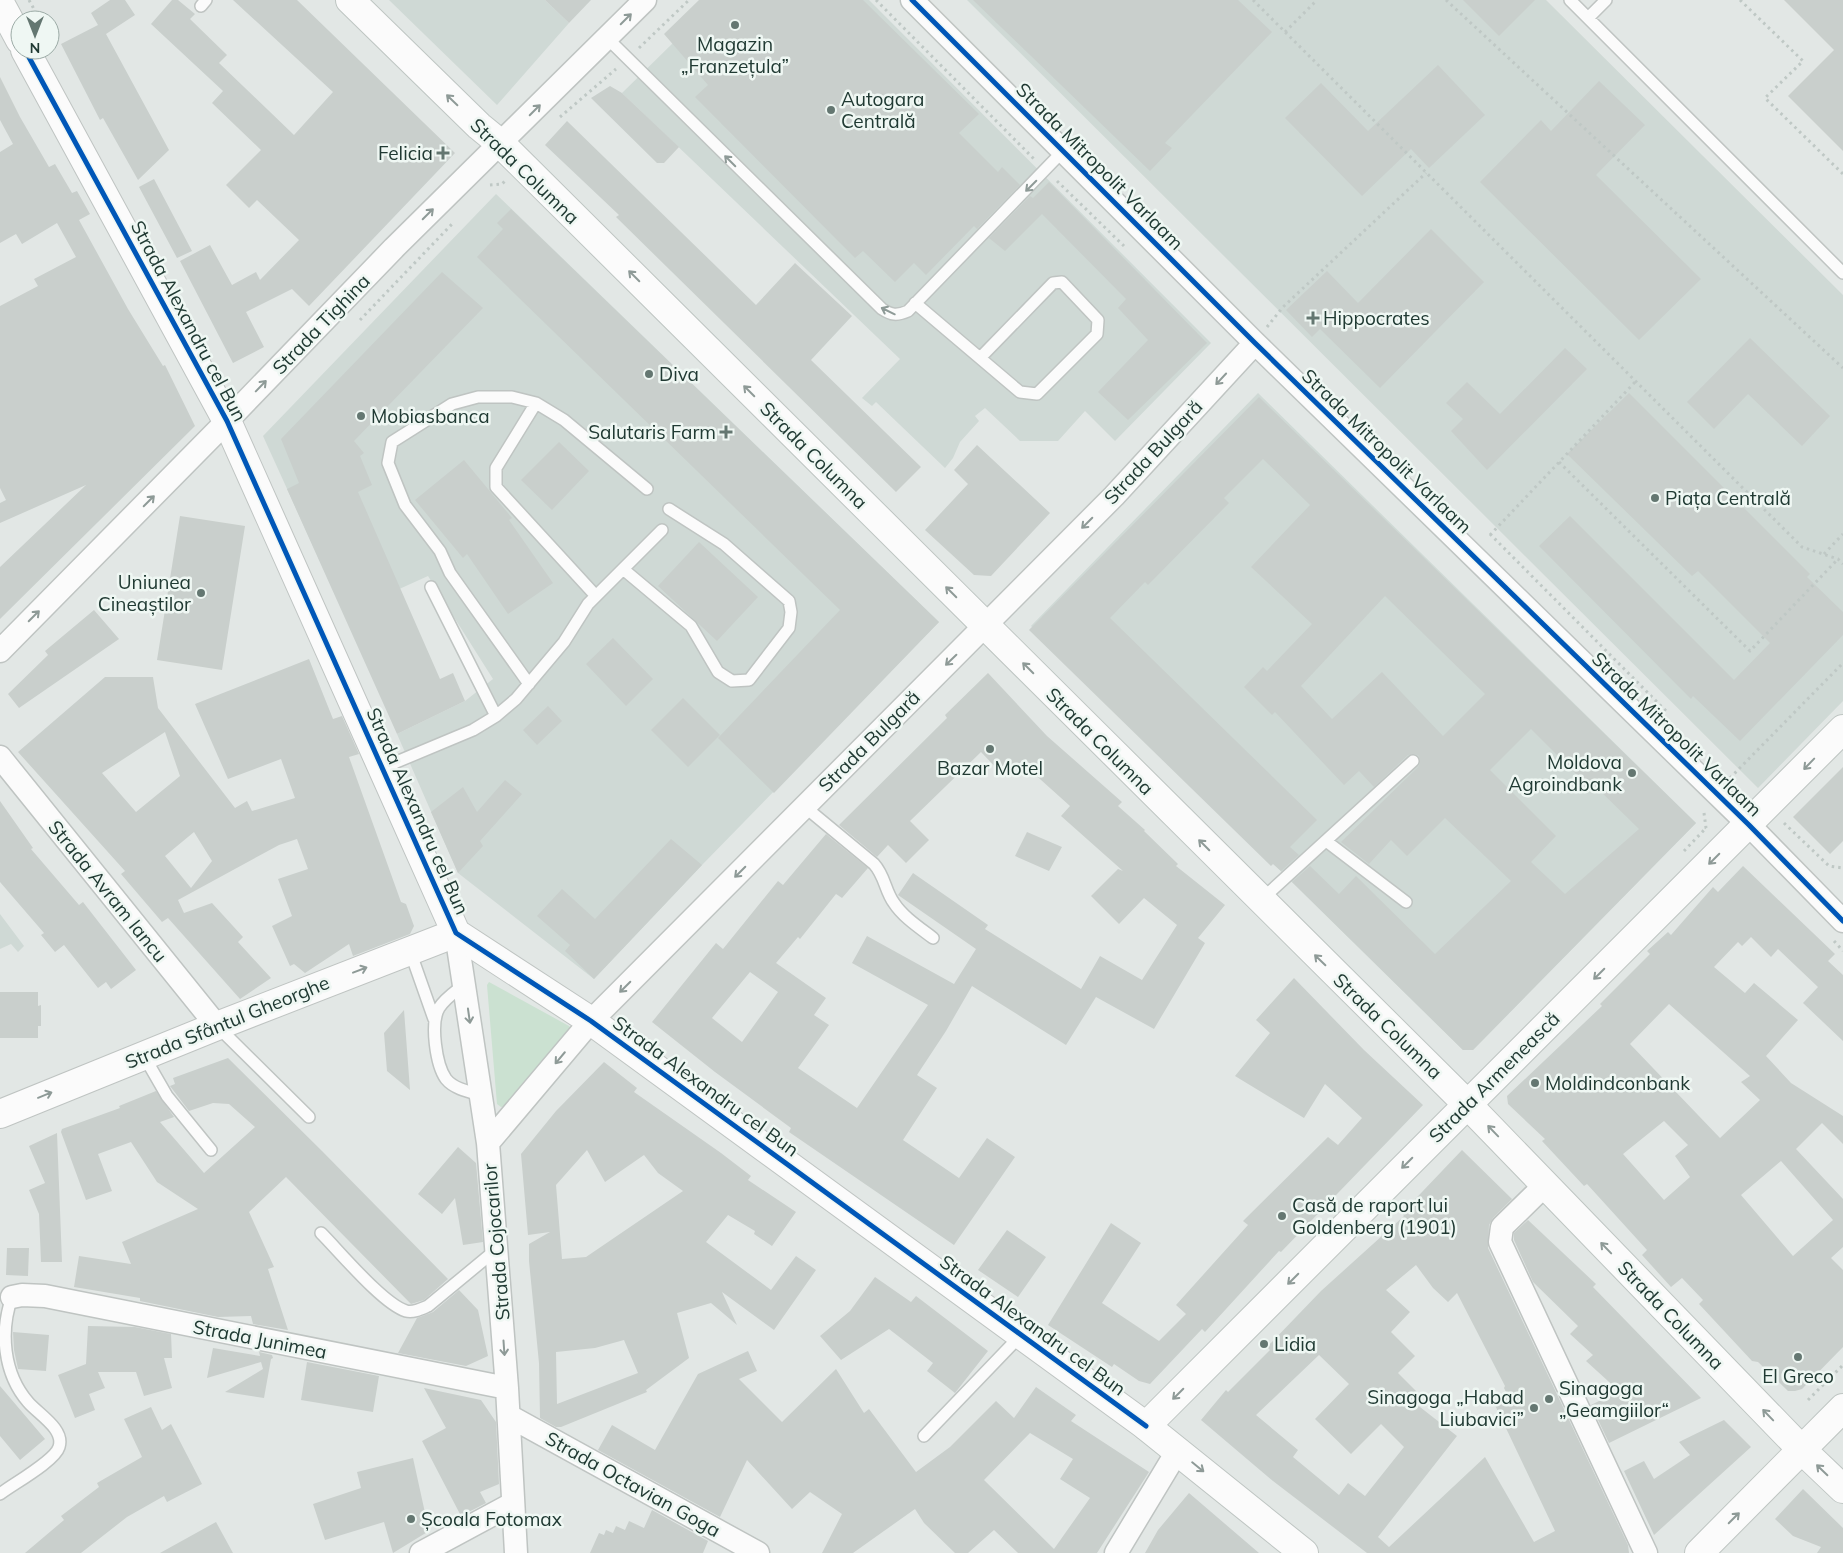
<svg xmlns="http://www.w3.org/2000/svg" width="1843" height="1553" font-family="Mulish,sans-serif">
	<rect width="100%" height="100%" fill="#e2e7e5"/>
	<path fill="#cfd9d5" d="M389 0H545L569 23 497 105Z
		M749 0H869L1211 343 1115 441 1085 411 1058 441H1020L985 408 975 416 979 421 960 442 953 458 945 468 876 402 872 406 862 398 900 359 622 93 674 42Z
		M967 0H1546L1843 295V701L1758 788Z
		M496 194 939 622 702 865 594 979 458 873 397 734 465 701 493 679 428 576 344 614 263 436Z
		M1258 393 1696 823 1473 1050H1463L1031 626Z
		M0 914 24 946 18 952 11 944 0 949Z"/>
	<path fill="#cbe1d1" d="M489 982 569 1026 573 1032 505 1106 501 1107 497 1104 487 985Z"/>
	<path fill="#c9cfcc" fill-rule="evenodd" d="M110 0H125L135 15 106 34 169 150 138 180 103 118 100 120 61 44 98 25 91 13Z
		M172 0H178L195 14 190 19 227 55 219 63 294 135 333 92 233 0H297L455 153 309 306 292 289 246 312 264 347 233 363 180 261 210 245 232 285 256 272 260 280 299 240 257 200 249 208 226 185 261 150 212 103 223 91 151 24Z
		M545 0H591L569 23Z
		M699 0H863L979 114 959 133 998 172 1002 167 1020 185 977 229 974 226 926 275 914 263 895 282 863 251 855 258 695 97 708 85 664 34Z
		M973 0H1238L1272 32 1165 143 1172 148 1150 171Z
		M1463 0H1535L1499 36Z
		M1784 0H1843V151L1788 96 1834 50Z
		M1438 65 1485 115 1429 168 1411 149 1362 196 1285 118 1321 83 1368 131Z
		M0 77 20 117 49 167 55 164 72 193 77 191 90 214 79 220 128 309 163 366 165 365 195 426 0 619V567L86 485 0 523V503L6 500 0 488V306L38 286 34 279 76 257 57 223 22 244 16 234 0 243V152L13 144 0 120Z
		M1599 81 1645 125 1596 175 1701 279 1639 340 1480 182 1541 120 1551 131Z
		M610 86 622 93 679 147 664 163H657L591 98Z
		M567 121 756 305 795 263 852 316 811 360 921 467 896 492 616 217 619 215 545 145Z
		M154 179 192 251 177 258 139 187Z
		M1049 182 1207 343 1128 420 1098 392 1148 340 1118 308 1126 299 1042 214 1005 251 989 238 1030 196 1033 198Z
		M511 209 939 622 774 793 718 738 840 610 477 257 503 229 497 223Z
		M1431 229 1484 282 1380 388 1320 329 1312 337 1286 310 1327 271 1358 303Z
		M442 272 483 308 354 441 364 453 360 456 372 485 358 492 440 679 453 673 465 701 397 734 287 489 299 483 281 439Z
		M1750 338 1830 416 1802 446 1748 394 1714 429 1687 402Z
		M1565 348 1587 369 1487 470 1451 431 1463 419 1446 403 1467 382 1500 414Z
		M1629 393 1810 574 1807 577 1843 612V635L1740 741 1693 696 1691 699 1539 546 1570 516 1734 680 1770 643 1698 571 1692 576 1567 454Z
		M1259 397 1696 823 1473 1050H1463L1292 882 1310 866 1339 894 1356 876 1435 954 1511 881 1445 818 1407 856 1391 840 1369 864 1341 842 1418 767 1420 763 1419 756 1415 754 1408 755 1374 787 1359 771 1344 785 1275 712 1272 715 1244 687 1263 667 1267 671 1312 624 1251 567 1310 505 1263 459 1224 498 1229 503 1148 585 1145 582 1110 618 1317 820 1290 847 1299 855 1281 871 1273 864 1271 866 1029 630ZM1385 596 1485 694 1443 736 1382 672 1332 719 1301 686ZM1531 729 1592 790 1595 786 1639 829 1565 894 1531 862 1556 836 1490 770Z
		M559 442 589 471 552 510 521 480Z
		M977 445 1050 513 991 576 974 575 925 530 968 484 954 470Z
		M464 460 512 518 509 520 553 583 508 614 467 554 463 558 415 500Z
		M180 516 245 526 222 670 157 660Z
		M699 542 758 597 717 641 658 586Z
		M94 610 119 639 19 708 8 694 48 655 45 651Z
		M613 638 653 679 626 706 586 664Z
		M309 659 333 719 342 716 359 754 349 757 401 902 406 904 414 926 410 934 353 956 349 944 305 973 294 964 290 966 272 926 292 916 278 879 308 869 297 839 279 845 178 900 184 913 212 903 243 937 238 942 271 978 240 999 168 918 162 922 121 874 125 871 18 752 105 677H153L158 708 235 808 247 801 252 811 295 798 281 759 228 779 195 704ZM165 732 180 776 136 812 102 773ZM194 832 212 861 191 888 165 856Z
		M988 673 1047 736 1122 802 1118 806 1145 830 1144 831 1178 864 1176 866 1225 905 1198 938 1205 943 1154 1029 1096 997 1066 1045 972 986 946 1031 917 1075 937 1088 903 1140 959 1178 987 1138 1015 1157 954 1245 789 1132 791 1128 715 1072 652 1022 716 943 723 949 778 881 783 885 826 834 868 868 842 898 836 894 800 939 798 937 776 963 826 998 814 1015 829 1025 798 1068 857 1108 928 1005 852 963 867 936 954 984 976 949 898 895 913 873 988 925 985 929 1081 989 1100 956 1142 980 1177 925 1144 898 1119 924 1091 896 1118 869 1123 871 1061 816 1070 806 1021 762 1005 777 981 752 910 821 929 840 906 863 888 845 877 857 839 825 947 718 945 715ZM750 972 778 992 742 1042 712 1018Z
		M683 698 720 735 688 767 651 730Z
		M548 706 562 721 537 745 523 730Z
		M1843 767V841L1830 854 1793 817Z
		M505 780 522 794 480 841 483 846 458 873 431 812 463 787 477 812Z
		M0 801 33 848 31 849 79 905 83 902 136 970 111 989 106 982 98 988 64 945 55 952 41 935 44 933 0 882Z
		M1027 832 1062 847 1049 871 1015 856Z
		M671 839 702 865 594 979 565 951 570 945 537 916 562 889 595 919Z
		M1743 866 1835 954 1828 961 1843 975V1041L1803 1003 1818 987 1778 949 1771 957 1751 937 1742 946 1738 942 1714 967 1745 993 1754 983 1798 1020 1766 1056 1791 1083 1843 1116V1144L1822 1123 1796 1149 1843 1199V1247L1831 1258 1843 1270V1347L1802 1389 1795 1391H1788L1758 1362 1752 1361 1699 1304 1703 1300 1682 1278 1671 1287 1642 1255 1647 1250 1587 1184 1584 1186 1542 1141 1545 1139 1508 1104 1507 1096 1602 1006 1600 1004 1650 954 1647 951 1668 932 1671 935 1713 887 1718 892ZM1669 1004 1750 1076 1741 1082 1760 1100 1720 1138 1630 1044ZM1664 1121 1688 1145 1675 1156 1690 1177 1664 1200 1623 1154ZM1781 1161 1833 1220 1793 1256 1741 1195Z
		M1294 978 1364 1050 1423 1105 1281 1252 1279 1251 1205 1332 1202 1329 1150 1384 1139 1381 1114 1364 1112 1367 1048 1325 1111 1223 1141 1243 1102 1303 1159 1341 1186 1314 1176 1305 1248 1225 1243 1221 1328 1137 1338 1145 1362 1118 1325 1084 1304 1118 1235 1076 1270 1033 1256 1020Z
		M0 992H38V1006L41 1005V1026H38V1038H0Z
		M404 1010 410 1090 387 1071 384 1033Z
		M228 1058 322 1151 448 1279 424 1300 411 1304 286 1177 249 1212 274 1267 268 1269 288 1330 253 1324 251 1316 218 1317 140 1301V1298L74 1287 79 1256 131 1264 122 1242 198 1209 157 1182 131 1142 98 1154 112 1191 86 1200 61 1132 62 1129 120 1108 119 1106 156 1091 174 1117 160 1122 204 1173 255 1127 229 1104 213 1103 189 1111 170 1086 175 1084 173 1078Z
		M604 1062 637 1088 634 1092 721 1153 751 1176 748 1180 796 1212 772 1246 754 1234 755 1231 728 1215 706 1242 771 1290 796 1256 816 1270 774 1330 722 1292 737 1325 711 1303 677 1313 689 1358 646 1390 647 1392 561 1427H556L540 1418 539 1363 529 1261V1244L550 1232 528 1235 521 1154 556 1111ZM587 1150 605 1182 644 1155 658 1173 683 1191 586 1257 562 1259 556 1185ZM624 1340 638 1373 557 1404 556 1352 595 1348Z
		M57 1133 62 1262H41L39 1214 29 1190 45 1183 29 1146Z
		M458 1147 476 1163 483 1242 463 1245 455 1198 442 1214 418 1194Z
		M1462 1150 1512 1199 1493 1218 1489 1225 1488 1248 1628 1545 1629 1553H1367L1273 1481 1201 1420 1226 1390 1228 1392 1270 1350 1267 1347 1321 1291 1404 1216 1402 1213ZM1416 1265 1433 1288 1448 1302 1457 1293 1505 1386 1504 1388 1508 1396 1494 1403 1555 1531 1534 1542 1485 1457 1389 1547 1378 1537 1457 1436 1411 1400 1418 1393 1398 1373 1415 1356 1391 1332 1410 1312 1386 1290ZM1319 1355 1349 1384 1315 1419 1351 1454 1381 1424 1404 1447 1365 1496 1348 1483 1339 1495 1293 1457 1298 1450 1256 1415Z
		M1528 1220 1596 1284 1593 1287 1701 1398 1609 1443 1591 1405 1619 1391 1586 1361 1593 1355 1570 1334 1578 1326 1533 1282 1514 1240V1233Z
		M1007 1230 1046 1257 1018 1297 978 1270Z
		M7 1248H29L28 1276 6 1275Z
		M875 1277 911 1302 916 1296 988 1351 955 1393 927 1371 933 1363 889 1329 841 1360 820 1336 850 1311Z
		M459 1290 478 1310 488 1356 466 1366 398 1353 417 1318 433 1312Z
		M88 1326 135 1327 171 1334 172 1358H164L172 1388 144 1396 136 1372H98L105 1388 89 1394 95 1410 75 1418 58 1375 86 1364Z
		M13 1332 49 1335 46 1371 18 1369 14 1350Z
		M213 1348 260 1356 259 1352 272 1355 273 1358 271 1359 264 1398 225 1392 263 1369 261 1362 207 1378Z
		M748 1351 757 1371 739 1379 782 1422 836 1369 864 1413 869 1409 916 1472 950 1447 996 1401 1014 1418 1036 1387 1076 1415 1071 1421 1149 1472 1097 1553H1018L994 1530 968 1553H955L924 1523 915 1509 853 1553H822L842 1514 810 1492 792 1509 747 1460 720 1517 598 1450 612 1425 655 1450 698 1374ZM1030 1433 1073 1459 1060 1479 1090 1498 1054 1549 984 1480Z
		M307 1362 379 1376 373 1412 301 1400Z
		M0 1386 45 1439 20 1460 0 1436Z
		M424 1388 481 1400 496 1422 499 1484 480 1492 486 1503 461 1516 422 1441 446 1428Z
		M151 1407 162 1430 171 1424 202 1484 167 1502 164 1496 127 1517 81 1553H25L64 1520 61 1516 99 1487 97 1483 142 1457 124 1419Z
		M1724 1420 1751 1447 1654 1535 1624 1471 1644 1461 1654 1479 1690 1455 1679 1442Z
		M413 1458 429 1531 393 1553 384 1522 325 1540 313 1504 361 1488 357 1472Z
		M1803 1489 1843 1528V1553H1817L1821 1547 1793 1536 1775 1519Z
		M1189 1493 1259 1553H1145L1158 1530Z
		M652 1510 708 1541 703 1553H590L599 1533 604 1535 606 1530 613 1533 616 1526 625 1530 629 1521 644 1528Z
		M216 1522 233 1553H160Z"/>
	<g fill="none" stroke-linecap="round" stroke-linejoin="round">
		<g stroke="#bfc4c2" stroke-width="14">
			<path id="service" d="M1570 0 1843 273
				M201 6 206 0
				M1588 18 1606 0
				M607 38 882 309C891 315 897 316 908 311L1064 150
				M915 303 1020 392 1037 394 1097 334 1098 320 1062 282 1053 283 980 358
				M536 403 496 468V487L596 596
				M623 569 691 626 718 672 732 681 749 680 789 628 791 612 789 601 724 544 669 509
				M431 587 496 716
				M529 684 450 573 440 551 405 505 388 463 392 442 452 404 478 397H512L536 403 564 420 647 489
				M382 768 473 730 496 716 516 699 564 642 588 604 662 530
				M805 807 874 864C885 876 885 891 894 903 903 917 920 928 933 938
				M1326 841 1406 902
				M1261 900 1413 761
				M410 951 434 1019
				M465 984C455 992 445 998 439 1008 430 1023 436 1065 446 1079 454 1089 470 1092 481 1095
				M218 1027 309 1117
				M144 1056 167 1096 211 1150
				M321 1233C340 1252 383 1304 406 1311 413 1313 421 1309 428 1306L497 1249
				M924 1436 1021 1335
				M0 1494C13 1484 55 1461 59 1447 65 1429 38 1414 28 1402 3 1373 0 1331 12 1297"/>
		</g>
		<g stroke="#bfc4c2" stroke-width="25">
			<path id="minor" d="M912 0 1255 343 1749 825 1843 921
				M0 651 227 421 394 248 645 0
				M0 757 217 1026
				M456 933 488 1143 507 1388 516 1553
				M488 1143 591 1021 1114 496 1255 343
				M1545 1185 1502 1227 1500 1242 1646 1553
				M12 1297 22 1295 45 1296 507 1388
				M509 1416 758 1553
				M421 1553 512 1504
				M1116 1553 1178 1450"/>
		</g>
		<g stroke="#bfc4c2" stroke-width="30">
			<path id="tertiary" d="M0 3 20 40
				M25 50 227 421 456 933 591 1021 1146 1426
				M0 1114 217 1026 456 933"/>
		</g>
		<g stroke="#bec5c2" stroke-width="30">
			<path id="secondary" d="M350 0 479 126 501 144 1467 1104 1802 1450 1843 1489
				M1304 1553 1146 1426 1843 729
				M1699 1553 1843 1408"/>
		</g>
		<path stroke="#bfc8c5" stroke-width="3" stroke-dasharray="2.5 4" stroke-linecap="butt" d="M29 0 40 20
			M876 0 1034 159
			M1253 0 1802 547 1838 559 1843 564
			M1446 0 1843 368
			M1740 0 1803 61 1765 98 1843 174
			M1285 32 1317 0
			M639 48 689 0
			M560 117 616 69
			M1057 181 1124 246
			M490 185 502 184 505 181
			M360 320 453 223
			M1267 327 1283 307 1426 173
			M1559 462 1750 651 1838 559
			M1490 534 1667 712
			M1490 535 1637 380
			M1824 554 1843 534
			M1730 778 1843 663
			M1704 813 1706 828 1708 830
			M1784 823 1829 866 1843 868
			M1684 851 1706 828
			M1834 941 1843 951
			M1808 1400 1843 1365"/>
		<use href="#service" stroke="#fbfbfb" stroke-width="11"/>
		<use href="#minor" stroke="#fbfbfb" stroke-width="22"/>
		<use href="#tertiary" stroke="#fbfbfb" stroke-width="28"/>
		<use href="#secondary" stroke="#fbfbfb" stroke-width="28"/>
		<g stroke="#eff7f3" stroke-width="8">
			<path id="cycleway" d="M912 0 1255 343 1749 825 1843 921
				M25 50 227 421 456 933 591 1021 1146 1426"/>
		</g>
		<use href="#cycleway" stroke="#0057b8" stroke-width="5"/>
	</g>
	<defs><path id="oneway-shaft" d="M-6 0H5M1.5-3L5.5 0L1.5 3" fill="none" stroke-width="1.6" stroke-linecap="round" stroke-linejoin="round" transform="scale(1.25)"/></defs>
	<g stroke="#8e9a97">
		<use href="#oneway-shaft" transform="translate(626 19) rotate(-45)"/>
		<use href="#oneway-shaft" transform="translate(452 100) rotate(-136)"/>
		<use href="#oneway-shaft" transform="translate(535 110) rotate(-45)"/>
		<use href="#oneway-shaft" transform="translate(730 161) rotate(-135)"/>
		<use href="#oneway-shaft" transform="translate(1031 186) rotate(135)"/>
		<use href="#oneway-shaft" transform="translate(428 214) rotate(-45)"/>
		<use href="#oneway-shaft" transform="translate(634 276) rotate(-135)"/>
		<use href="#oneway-shaft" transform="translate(888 311) rotate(-154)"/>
		<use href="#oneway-shaft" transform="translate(1221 379) rotate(133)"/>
		<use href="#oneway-shaft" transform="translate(261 386) rotate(-46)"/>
		<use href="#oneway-shaft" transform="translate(749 391) rotate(-135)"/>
		<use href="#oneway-shaft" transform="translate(149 501) rotate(-45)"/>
		<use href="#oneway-shaft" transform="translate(1087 523) rotate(135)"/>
		<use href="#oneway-shaft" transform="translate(951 592) rotate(-135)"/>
		<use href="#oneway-shaft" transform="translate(34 616) rotate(-45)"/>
		<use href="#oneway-shaft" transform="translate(951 660) rotate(136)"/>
		<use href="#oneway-shaft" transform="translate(1028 668) rotate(-135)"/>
		<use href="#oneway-shaft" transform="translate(1809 764) rotate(134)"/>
		<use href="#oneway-shaft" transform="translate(1204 845) rotate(-135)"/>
		<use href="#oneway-shaft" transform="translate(1714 859) rotate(135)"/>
		<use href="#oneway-shaft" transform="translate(740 872) rotate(135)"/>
		<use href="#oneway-shaft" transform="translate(1320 960) rotate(-136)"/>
		<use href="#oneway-shaft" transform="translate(360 970) rotate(-21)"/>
		<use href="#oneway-shaft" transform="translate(1599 974) rotate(135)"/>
		<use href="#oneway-shaft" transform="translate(625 987) rotate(135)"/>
		<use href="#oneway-shaft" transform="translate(469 1016) rotate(82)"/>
		<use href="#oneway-shaft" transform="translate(560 1058) rotate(130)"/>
		<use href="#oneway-shaft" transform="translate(45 1095) rotate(-22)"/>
		<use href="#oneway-shaft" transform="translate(1493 1131) rotate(-134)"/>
		<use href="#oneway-shaft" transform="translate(1407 1163) rotate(135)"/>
		<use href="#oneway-shaft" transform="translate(1606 1248) rotate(-134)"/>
		<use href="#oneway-shaft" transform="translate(1293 1279) rotate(135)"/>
		<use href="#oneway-shaft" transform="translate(504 1348) rotate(86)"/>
		<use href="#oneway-shaft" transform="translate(1178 1394) rotate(135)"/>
		<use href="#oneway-shaft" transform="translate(1768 1415) rotate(-134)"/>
		<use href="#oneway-shaft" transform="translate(1198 1467) rotate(39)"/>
		<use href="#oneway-shaft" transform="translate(1822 1470) rotate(-136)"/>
		<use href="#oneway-shaft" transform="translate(1734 1518) rotate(-45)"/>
	</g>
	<g fill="#647771" stroke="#eff7f3" stroke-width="2">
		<circle cx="735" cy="25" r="5"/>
		<circle cx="831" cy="110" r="5"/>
		<path d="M440.5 145.5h5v5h5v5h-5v5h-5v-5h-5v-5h5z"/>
		<path d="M1310.5 310.5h5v5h5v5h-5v5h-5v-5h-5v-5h5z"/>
		<circle cx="649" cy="374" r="5"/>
		<circle cx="361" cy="416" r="5"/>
		<path d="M723.5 424.5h5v5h5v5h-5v5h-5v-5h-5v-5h5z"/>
		<circle cx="1655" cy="498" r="5"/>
		<circle cx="201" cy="593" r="5"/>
		<circle cx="990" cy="749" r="5"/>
		<circle cx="1632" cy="773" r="5"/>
		<circle cx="1535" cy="1083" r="5"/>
		<circle cx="1282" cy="1216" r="5"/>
		<circle cx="1264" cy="1344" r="5"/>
		<circle cx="1798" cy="1357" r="5"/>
		<circle cx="1549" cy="1399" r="5"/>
		<circle cx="1534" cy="1408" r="5"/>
		<circle cx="411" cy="1519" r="5"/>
	</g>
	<g text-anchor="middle" stroke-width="5" stroke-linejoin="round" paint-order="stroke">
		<g font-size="19" fill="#203a33" stroke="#eff7f3" text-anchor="start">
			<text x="735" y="51" text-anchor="middle">Magazin<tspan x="735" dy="22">„Franzețula”</tspan></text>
			<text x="841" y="106">Autogara<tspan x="841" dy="22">Centrală</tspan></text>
			<text x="433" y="160" text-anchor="end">Felicia</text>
			<text x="1323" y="325">Hippocrates</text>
			<text x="659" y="381">Diva</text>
			<text x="371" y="423">Mobiasbanca</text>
			<text x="716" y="439" text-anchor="end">Salutaris Farm</text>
			<text x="1665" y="505">Piața Centrală</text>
			<text x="191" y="589" text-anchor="end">Uniunea<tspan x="191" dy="22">Cineaștilor</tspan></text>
			<text x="1622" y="769" text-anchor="end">Moldova<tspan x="1622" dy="22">Agroindbank</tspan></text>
			<text x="990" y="775" text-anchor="middle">Bazar Motel</text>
			<text x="1545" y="1090">Moldindconbank</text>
			<text x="1292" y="1212">Casă de raport lui<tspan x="1292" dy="22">Goldenberg (1901)</tspan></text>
			<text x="1274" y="1351">Lidia</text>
			<text x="1798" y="1383" text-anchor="middle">El Greco</text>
			<text x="1559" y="1395">Sinagoga<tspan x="1559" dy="22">„Geamgiilor“</tspan></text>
			<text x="1524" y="1404" text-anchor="end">Sinagoga „Habad<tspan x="1524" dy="22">Liubavici”</tspan></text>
			<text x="421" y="1526">Școala Fotomax</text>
		</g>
		<g font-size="19" fill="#203a33" stroke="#eff7f3">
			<text transform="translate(1100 166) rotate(45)" y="7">Strada Mitropolit Varlaam</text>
			<text transform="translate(525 171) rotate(44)" y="7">Strada Columna</text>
			<text transform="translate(189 321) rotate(62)" y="7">Strada Alexandru cel Bun</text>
			<text transform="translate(321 324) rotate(-46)" y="7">Strada Tighina</text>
			<text transform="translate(1387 451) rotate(44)" y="7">Strada Mitropolit Varlaam</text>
			<text transform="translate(1153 452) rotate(-47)" y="7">Strada Bulgară</text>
			<text transform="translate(814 455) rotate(45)" y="7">Strada Columna</text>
			<text transform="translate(1677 734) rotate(44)" y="7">Strada Mitropolit Varlaam</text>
			<text transform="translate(869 741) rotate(-45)" y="7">Strada Bulgară</text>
			<text transform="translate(1100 741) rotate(45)" y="7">Strada Columna</text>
			<text transform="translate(418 811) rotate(66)" y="7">Strada Alexandru cel Bun</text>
			<text transform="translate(108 891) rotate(51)" y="7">Strada Avram Iancu</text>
			<text transform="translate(227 1022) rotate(-22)" y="7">Strada Sfântul Gheorghe</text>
			<text transform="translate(1388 1026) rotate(44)" y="7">Strada Columna</text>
			<text transform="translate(1494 1077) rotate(-45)" y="7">Strada Armenească</text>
			<text transform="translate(706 1086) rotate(36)" y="7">Strada Alexandru cel Bun</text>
			<text transform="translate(496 1242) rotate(-95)" y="7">Strada Cojocarilor</text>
			<text transform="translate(1671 1315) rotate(46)" y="7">Strada Columna</text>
			<text transform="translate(1033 1325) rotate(36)" y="7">Strada Alexandru cel Bun</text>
			<text transform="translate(260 1339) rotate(11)" y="7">Strada Junimea</text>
			<text transform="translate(633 1484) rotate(29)" y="7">Strada Octavian Goga</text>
		</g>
	</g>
	<g transform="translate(35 35) rotate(180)"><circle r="24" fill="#eff7f3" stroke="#9caba6"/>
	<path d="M0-4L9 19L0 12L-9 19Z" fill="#647771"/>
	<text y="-8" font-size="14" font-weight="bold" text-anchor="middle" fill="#203a33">N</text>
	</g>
</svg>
